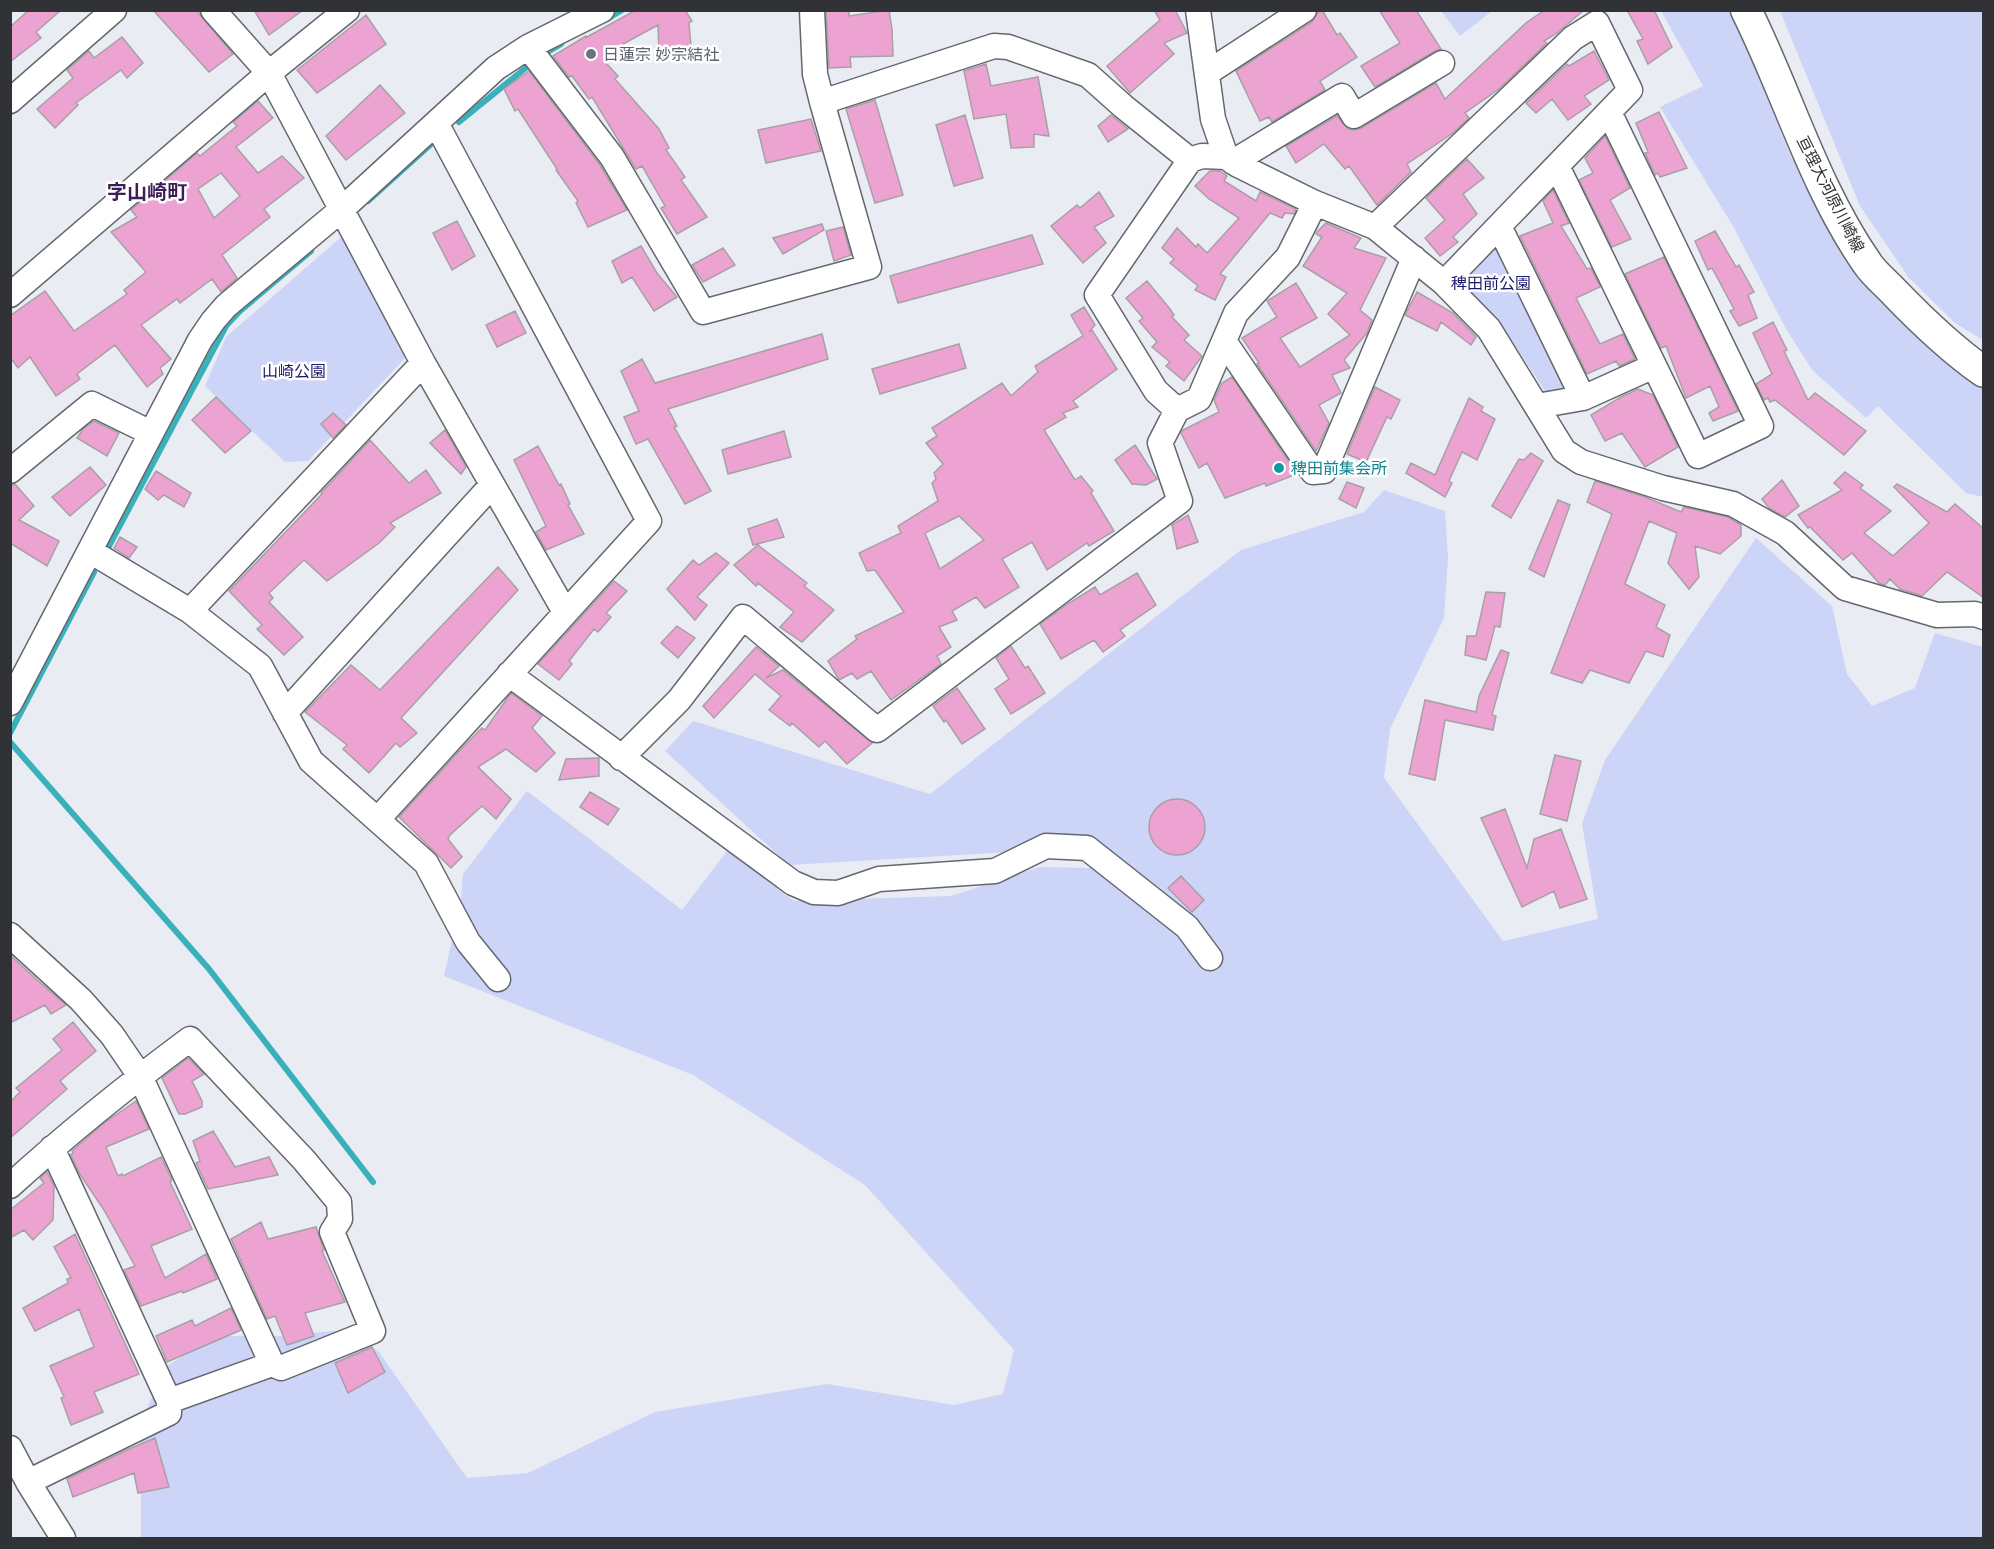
<svg xmlns="http://www.w3.org/2000/svg" width="1994" height="1549" font-family="'Fira Sans','Noto Sans JP',sans-serif">
	<rect width="100%" height="100%" fill="#eaecf4"/>
	<path fill="#ccd4f7" d="M1441 11H1492L1460 36Z
		M1661 11H1731L1790 154 1844 254 1896 316 1958 368 1983 384V497L1966 493 1878 406 1866 418 1812 370 1785 327 1733 226 1660 107 1703 86Z
		M1780 11H1983V340L1955 323 1909 278 1860 206Z
		M347 232 407 346 405 358 308 461 285 462 205 386 226 337Z
		M1498 237 1572 387 1547 394 1509 336 1489 314 1460 292 1458 280Z
		M1384 490 1445 511 1448 558 1444 618 1390 729 1384 778 1503 941 1598 919 1582 824 1605 760 1756 538 1832 606 1847 674 1872 706 1915 688 1935 633 1983 647V1538H141V1424L163 1369 213 1336H279L345 1330 379 1352 467 1478 528 1473 655 1412 827 1384 954 1405 1003 1394 1014 1350 865 1185 693 1075 444 976 461 900 463 874 527 791 682 910 727 851 794 901 951 896 1040 867 1089 868 1098 843 1011 852 789 865 665 751 693 721 930 794 1241 550 1364 512Z"/>
	<g fill="none" stroke-linecap="round" stroke-linejoin="round">
		<path stroke="#39b0ba" stroke-width="6" d="M607 19 622 10
			M541 56 561 44
			M459 122 533 62
			M368 201 430 145
			M109 546 226 326 240 311 311 251
			M10 733 94 572
			M10 742 209 969 373 1182"/>
	</g>
	<path fill="#eca3d1" stroke="#a8a0a4" stroke-width="1.5" fill-rule="evenodd" d="M29 10H61L36 32 41 38 10 62V27Z
		M153 10H196L233 54 209 72Z
		M254 10H303L269 35Z
		M636 10H685L692 21 689 23 692 57 659 55 658 25 623 44 630 55 606 63 618 76 615 79 659 129 669 148 666 150 685 177 681 180 707 217 677 234 661 208 665 206 642 166 636 169 592 97 589 99 572 76 569 77 553 56 586 36 587 37Z
		M826 10H849V16L889 10 892 29 893 56 850 57 851 67 829 68Z
		M1154 10H1175L1187 33 1164 43 1174 54 1130 93 1107 66 1160 20Z
		M1322 10 1337 35 1340 33 1357 57 1320 81 1325 90 1272 122 1269 117 1260 121 1236 71 1312 22 1318 12Z
		M1379 10H1416L1441 49 1435 51 1375 87 1361 66 1400 43Z
		M1545 10H1584L1557 33 1544 41 1547 43 1499 89 1465 113 1469 118 1453 133 1407 164 1411 172 1377 205 1349 166 1345 169 1324 144 1296 163 1286 146 1337 116 1348 129 1354 130 1361 128 1436 83 1445 99 1527 22Z
		M1627 10H1654L1672 47 1648 64 1637 41 1643 39Z
		M366 15 386 44 317 93 297 70Z
		M122 37 143 63 127 78 121 70 76 103 78 105 55 128 37 109 73 78 67 70 89 51 94 58Z
		M1594 51 1609 80 1584 96 1591 104 1568 120 1552 99 1536 113 1526 103 1567 64 1569 66Z
		M986 64 991 86 1038 77 1049 136 1034 134V147L1011 148 1006 114 974 119 964 71Z
		M529 71 600 165 627 210 588 227 576 203 578 201 556 170 557 169 518 109 515 111 504 89Z
		M380 85 405 113 346 160 326 136Z
		M875 100 903 195 875 203 846 109Z
		M258 101 273 118 236 147 258 173 282 156 304 178 264 209 270 217 222 255 237 278 221 292 212 279 180 303 177 299 141 325 171 359 160 368 163 374 147 387 115 345 77 374 80 379 56 396 30 357 18 368 10 357V316L45 291 74 331 127 294 124 290 146 272 111 232 137 217 131 210 197 153 200 156 237 126 233 122ZM221 173 240 196 214 218 198 189Z
		M1659 112 1687 168 1660 177 1658 173 1655 175 1645 153 1648 152 1636 123Z
		M965 115 983 178 954 186 936 125Z
		M1111 115 1128 129 1108 142 1098 126Z
		M811 119 821 151 766 163 758 130Z
		M1605 136 1630 188 1610 200 1631 239 1612 247 1579 180 1593 173 1585 158Z
		M1467 159 1484 178 1463 194 1477 214 1453 237 1458 242 1440 256 1425 238 1445 220 1426 198Z
		M1210 171H1220L1227 176 1224 181 1256 201 1260 192 1296 209 1294 214 1285 213 1282 218 1270 213 1220 274 1226 277 1215 300 1195 290 1198 286 1170 263 1174 259 1162 248 1177 228 1196 247 1198 244 1207 253 1239 218 1209 199 1195 186Z
		M1553 190 1569 223 1561 226 1587 269 1591 268 1600 287 1576 298 1600 344 1623 334 1635 359 1619 366 1616 361 1587 374 1520 236 1553 223 1543 201Z
		M1099 192 1114 216 1094 227 1106 243 1083 263 1051 226 1077 205 1080 208Z
		M457 221 475 256 452 270 433 233Z
		M1326 223 1361 238 1354 248 1386 258 1360 310 1372 320 1367 333 1344 360 1350 368 1332 375 1341 393 1319 405 1329 423 1316 451 1257 364 1259 363 1242 338 1277 317 1267 301 1296 283 1317 318 1280 338 1300 367 1350 335 1328 314 1347 293 1303 266 1322 237 1316 234 1317 232Z
		M822 224 824 230 783 254 773 238Z
		M843 227 851 255 834 261 826 231Z
		M1715 231 1736 267 1739 265 1754 292 1748 295 1757 318 1739 326 1730 311 1734 309 1712 268 1708 270 1695 241Z
		M1032 235 1043 264 898 303 890 276Z
		M641 246 657 273 677 297 654 311 632 277 622 283 612 261Z
		M723 248 735 265 703 282 692 265Z
		M1664 257 1738 411 1713 421 1709 413 1719 407 1710 386 1686 398 1666 346 1661 348 1625 274Z
		M1147 281 1170 309 1174 315 1172 317 1189 335 1184 340 1202 356 1184 381 1166 366 1170 362 1152 347 1157 342 1139 321 1143 318 1126 298Z
		M1417 292 1453 313 1476 337 1471 345 1441 322 1437 331 1405 315Z
		M1084 307 1095 325 1089 332 1092 330 1117 369 1073 401 1078 407 1063 413 1066 417 1044 430 1075 480 1081 476 1093 491 1091 493 1114 531 1089 546 1087 543 1047 570 1032 542 1002 559 1019 587 985 608 976 597 952 611 957 620 939 627 951 647 937 656 941 664 891 700 871 671 857 679 852 673 839 680 828 661 857 639 855 636 904 612 875 570 867 571 859 553 901 533 898 526 938 501 932 483 936 479 934 473 943 464 926 443 937 436 932 428 1002 383 1011 396 1038 372 1035 366 1083 336 1071 315ZM959 516 984 540 940 569 925 533Z
		M515 311 526 333 497 347 486 325Z
		M1773 322 1787 350 1784 351 1808 400 1815 393 1866 431 1844 455 1775 400 1770 402 1768 398 1764 400 1756 384 1772 374 1753 333Z
		M822 334 828 359 668 409 677 426 674 427 711 491 685 504 648 439 636 444 624 417 639 411 621 371 642 359 655 383Z
		M959 344 966 368 880 394 872 369Z
		M1232 377 1297 474 1266 486 1265 483 1225 498 1207 463 1199 468 1181 433 1183 430 1219 412 1214 400 1222 383Z
		M1375 387 1400 400 1391 419 1387 417 1366 462 1347 454Z
		M1638 389 1653 395 1678 447 1645 467 1622 433 1605 441 1591 415 1621 397Z
		M216 397 251 431 225 453 192 420Z
		M1469 398 1483 407 1481 411 1495 419 1477 460 1462 452 1449 481 1452 483 1445 497 1406 473 1411 463 1435 475Z
		M333 413 346 425 333 438 321 424Z
		M94 421 119 433 107 456 77 438 83 429Z
		M445 430 466 467 461 474 430 443Z
		M784 431 791 457 728 474 722 450Z
		M370 440 409 483 426 470 441 493 390 523 395 527 379 543 327 581 304 560 269 593 273 598 269 602 303 637 284 655 257 629 262 625 229 591 322 494 321 493Z
		M1135 445 1157 479 1146 485 1132 484 1115 460Z
		M538 446 559 485 561 484 570 504 568 505 584 534 546 550 536 532 546 526 514 460Z
		M1531 453 1543 461 1511 518 1492 506 1519 459 1524 460Z
		M90 467 106 485 70 516 52 497Z
		M156 471 191 493 184 507 164 495 158 500 145 489Z
		M1845 472 1863 485 1860 488 1891 511 1864 533 1893 556 1929 523 1894 487 1897 484 1947 512 1955 504 1983 528V597L1947 572 1922 596 1900 589 1890 579 1885 585 1879 583 1852 553 1843 560 1810 527 1808 528 1798 515 1842 490 1834 483Z
		M1782 480 1799 506 1785 517 1769 508 1762 499Z
		M1595 481 1645 497 1681 512 1684 507 1728 517 1741 525V536L1720 554 1695 546 1699 577 1689 589 1668 563 1677 533 1649 521 1625 584 1665 605 1656 627 1670 635 1663 657 1646 651 1629 683 1590 670 1582 683 1551 673 1612 514 1587 502Z
		M1347 482 1364 488 1356 508 1339 499Z
		M15 484 34 506 19 520 59 541 47 566 10 543V485Z
		M1558 500 1570 505 1544 577 1529 569Z
		M1188 515 1198 542 1177 549 1172 525Z
		M777 519 784 537 753 545 748 529Z
		M120 537 137 547 129 558 114 548Z
		M758 545 807 583 804 586 834 610 802 642 780 627 794 612 758 583 756 586 734 565Z
		M716 553 729 563 697 597 707 605 695 620 667 589 693 560 699 565Z
		M498 567 518 590 401 718 417 733 400 747 396 743 369 773 343 749 347 745 305 712 351 665 380 690Z
		M1137 573 1156 605 1120 630 1125 636 1103 652 1094 640 1061 659 1040 624 1069 603 1095 587 1100 595Z
		M614 581 627 591 606 613 611 617 598 632 594 629 569 661 572 664 559 680 538 664Z
		M1486 592 1505 593 1500 627 1495 626 1486 660 1465 655 1467 636H1476Z
		M677 626 695 638 678 658 661 643Z
		M1011 646 1025 668 1028 666 1045 693 1011 714 995 689 1009 679 996 658Z
		M756 647 779 666 766 678 783 670 872 743 847 764 825 741 819 747 792 723 790 726 769 710 781 696 755 674 714 718 703 706Z
		M1501 650 1509 653 1492 715 1496 716 1493 730 1445 720 1435 780 1409 774 1425 700 1476 712 1479 696Z
		M957 688 985 729 962 744 946 720 944 722 933 706Z
		M511 693 542 716 532 728 555 753 536 772 506 749 478 767 511 799 496 819 482 806 450 835 448 839 462 857 451 868 399 817 463 747 482 728 485 730Z
		M1555 755 1581 761 1567 821 1540 814Z
		M599 758V776L559 780 566 759Z
		M590 792 619 809 608 825 580 807Z
		M1149 827a28 28 0 1 1 56 0a28 28 0 1 1-56 0Z
		M1505 809 1527 868 1534 839 1561 829 1587 899 1560 908 1554 891 1522 907 1481 818Z
		M1181 876 1204 900 1192 912 1168 888Z
		M10 955 37 980 66 1005 51 1014 45 1005 10 1023Z
		M73 1022 96 1051 60 1081 67 1089 10 1138V1102L20 1092 16 1088 62 1050 53 1039Z
		M188 1058 204 1074 192 1081 202 1101V1107L185 1114H179L162 1078Z
		M136 1101 149 1129 106 1147 118 1176 122 1174 123 1176 161 1157 172 1180 170 1182 192 1229 151 1246 165 1278 206 1254 217 1279 183 1293 182 1291 141 1306 124 1270 135 1266 104 1210 79 1173 71 1155 73 1153 72 1151 104 1123Z
		M213 1131 235 1167 269 1157 278 1175 208 1189 196 1163 200 1161 193 1141Z
		M47 1172 54 1186 53 1220 33 1240 24 1230 10 1238V1210L44 1183 40 1178Z
		M261 1222 268 1239 316 1227 324 1250 322 1251 345 1302 305 1313 314 1336 287 1345 275 1316 267 1319 231 1239Z
		M75 1234 139 1374 94 1392 103 1412 71 1425 61 1398 64 1397 50 1366 94 1347 79 1309 35 1331 23 1308 68 1283 67 1279 71 1278 54 1247Z
		M231 1308 241 1330 167 1362 156 1336 192 1320 195 1326Z
		M372 1347 385 1372 348 1393 335 1363Z
		M155 1438 169 1487 138 1493 134 1473 73 1497 67 1479 129 1449Z"/>
	<g fill="none" stroke-linecap="round" stroke-linejoin="round">
		<g stroke="#65676e" stroke-width="27">
			<path id="minor" d="M213 10 269 73 423 363 565 612
				M812 10 815 74 822 102 994 46 1008 47 1088 75 1124 107 1190 160 1202 156 1226 157 1238 165 1315 203 1375 227 1444 283 1489 329 1564 451 1581 462 1663 488 1733 504 1785 533 1845 588 1937 615 1975 614 1984 617
				M1198 10 1213 119 1226 157
				M528 47 612 157 703 312 869 267 822 102
				M1207 73 1304 10
				M10 101 114 10
				M1233 162 1342 96 1354 116 1442 63
				M1557 166 1698 456 1761 426 1609 112
				M1499 226 1583 398
				M1375 227 1573 38 1597 23 1630 90 1444 283
				M10 295 269 73 347 10
				M1224 341 1313 472 1324 471 1414 258
				M1537 406 1583 398 1654 366
				M1177 410 1156 391 1097 295 1190 160
				M10 471 92 404 151 433
				M90 551 190 611 260 666 311 761 426 863 468 942 498 979
				M190 611 423 363
				M509 674 793 883 814 892 838 893 879 879 995 871 1046 846 1087 848 1187 927 1210 958
				M10 703 200 340 213 321 226 306 341 210 496 68 528 47 602 10
				M285 713 492 485
				M621 758 679 700 743 617 877 730 1180 501 1160 443 1177 410 1199 399 1236 313 1288 257 1315 203
				M378 819 649 521 436 123
				M10 935 81 1000 112 1035 140 1076 272 1364 169 1401V1413L28 1482
				M52 1148 169 1401
				M10 1186C68 1133 128 1085 190 1039L304 1160 339 1202 340 1219 332 1232 373 1331 281 1368 272 1364
				M10 1448 28 1482 63 1538"/>
		</g>
		<g stroke="#65676e" stroke-width="33">
			<path id="major" d="M1746 10C1788 94 1813 185 1867 263 1874 274 1886 283 1895 293 1923 322 1951 349 1984 372"/>
		</g>
		<use href="#minor" stroke="#fff" stroke-width="24"/>
		<use href="#major" stroke="#fff" stroke-width="30"/>
	</g>
	<circle fill="#6b7280" stroke="#fff" stroke-width="2" cx="591" cy="54" r="6"/>
	<circle fill="#0f9aa8" stroke="#fff" stroke-width="2" cx="1279" cy="468" r="6"/>
	<g text-anchor="middle" stroke-width="5" stroke-linejoin="round" paint-order="stroke">
		<g font-size="16" fill="#5b616d" stroke="#fff" text-anchor="start">
			<text x="603" y="60">日蓮宗 妙宗結社</text>
		</g>
		<g font-size="16" fill="#313235" stroke="#fff">
			<text transform="translate(1831 194) rotate(63)" y="6">亘理大河原川崎線</text>
		</g>
		<g font-size="16" fill="#1b1969" stroke="#fff">
			<text x="1491" y="289">稗田前公園</text>
			<text x="294" y="377">山崎公園</text>
		</g>
		<g font-size="16" fill="#0d838f" stroke="#fff" text-anchor="start">
			<text x="1291" y="474">稗田前集会所</text>
		</g>
		<g font-size="20" font-weight="bold" fill="#3d1f58" stroke="#fff">
			<text x="147" y="199">字山崎町</text>
		</g>
	</g>
	<rect width="1994" height="1549" fill="none" stroke="#313235" stroke-width="24"/>
</svg>
